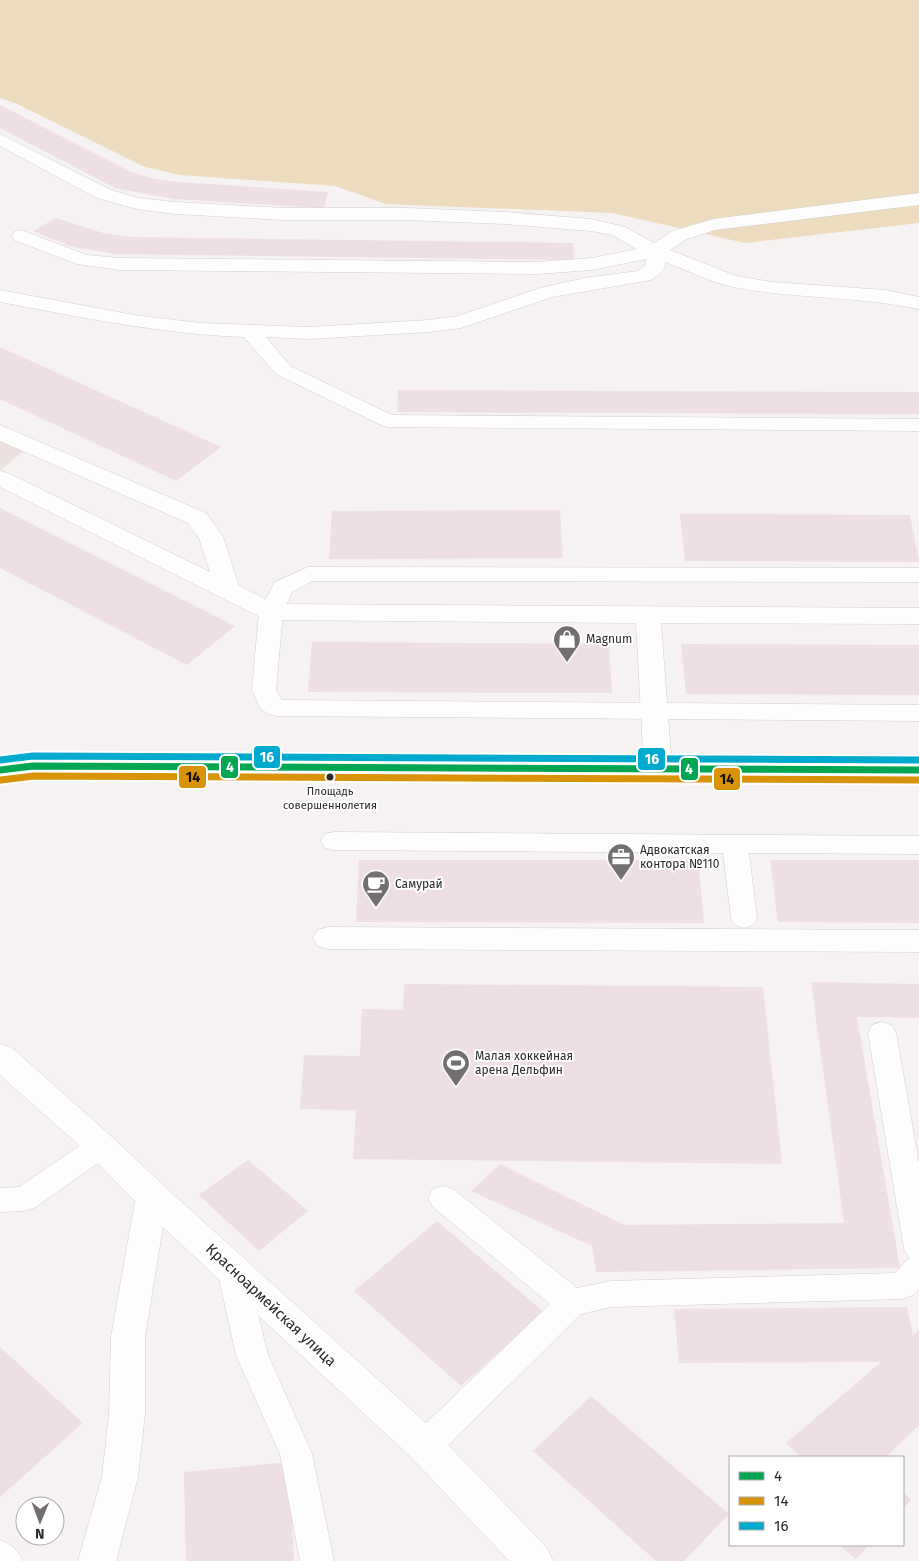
<svg xmlns="http://www.w3.org/2000/svg" width="919" height="1561" font-family="'Fira Sans',sans-serif">
	<rect width="100%" height="100%" fill="#f7f2f2"/>
	<path fill="#ede1e0" d="M0 424 33 442 0 471Z"/>
	<path fill="#edddbe" d="M0 0H919V223L745 243 612 213 386 204 335 186 180 175 145 167 17 104 0 98Z"/>
	<path fill="#eedee5" d="M0 105 131 172 155 179 178 182 328 192 324 208 174 199 115 188 0 128Z
		M56 218 103 233 132 237 573 243 574 260 116 254 73 247 33 231Z
		M0 347 221 447 176 481 0 399Z
		M398 390 919 392V414L397 412Z
		M0 508 235 626 187 665 0 568Z
		M560 510 563 558 329 559 332 511Z
		M680 514 910 515 919 562 685 561Z
		M312 642 609 644 612 693 308 692Z
		M681 644 919 645V695L686 694Z
		M359 860H698L704 923 356 922Z
		M770 860H919V923L778 922Z
		M811 982 919 984V1018L857 1017 900 1268 596 1272 592 1246 471 1191 500 1164 624 1225 844 1223Z
		M404 984 763 987 782 1164 353 1159 356 1110 300 1109 304 1055 360 1056 362 1009 403 1010Z
		M248 1160 308 1211 259 1251 199 1195Z
		M437 1221 544 1312 461 1386 354 1291Z
		M907 1307 913 1336 919 1330V1425L886 1457H801L786 1443 881 1362 679 1363 674 1309Z
		M0 1347 83 1423 0 1497Z
		M591 1396 729 1514 684 1561H656L533 1451Z
		M289 1462 294 1561H186L184 1472Z
		M903 1492 911 1500 903 1509Z
		M839 1545H869L856 1559Z"/>
	<g fill="none" stroke-linecap="round" stroke-linejoin="round">
		<g stroke="#d2cece" stroke-width="1">
			<path id="service" d="M0 134 111 190 138 198 176 202 284 208H406L506 212 591 219 625 227 654 243 673 231 713 219 919 193V205L715 230 687 239 670 250 736 276 772 282 885 290 919 297V309C858 296 795 299 733 287 710 282 687 270 665 262 666 271 658 275 651 280L552 297 461 328 429 332 309 339 266 337 290 366 392 415 919 419V431L388 427 381 425 276 374 244 337C161 334 81 317 0 302V290L134 315 200 323 309 327 429 320 458 316 540 288 585 278 638 271 646 265V259L592 270 537 274 120 270 77 264 14 240 12 236 14 232 21 230 87 255 120 258 537 262 592 258 637 249 612 235 591 231 506 224 406 220H284L176 214 137 209 97 198 0 146Z
				M308 567 919 568V582L312 581 292 592 283 612 276 690 282 700 919 705V721L277 716 268 714 260 708 252 690 259 612 275 582Z
				M334 832 919 836V854L749 853 757 918 753 925 744 928 735 925 731 918 723 853 334 850 325 848 321 841 325 834Z
				M882 1022 892 1025 896 1033 919 1163V1289L913 1295 902 1299 611 1307 581 1314 436 1457 425 1461 414 1457 409 1446 414 1435 550 1304 433 1207 428 1198 433 1189 443 1186 453 1189 577 1288 611 1281 895 1273 909 1258 904 1249 868 1033 872 1025Z
				M101 1134 111 1138 116 1146 111 1154 34 1208 24 1211 0 1212V1188L19 1187 91 1138Z
				M232 1256 243 1260 247 1269 268 1355 312 1454 334 1561H300L280 1454 236 1355 217 1269 221 1260Z
				M0 1540C13 1545 17 1549 23 1561H0Z"/>
		</g>
		<g stroke="#d2cece" stroke-width="1">
			<path id="minor" d="M0 425 206 513 223 537 239 586 275 604 919 608V624L661 623 672 768 668 775 658 778 648 775 644 768 636 623 271 620 262 618 0 487V471L8 473 210 572 199 538 188 523 0 441Z
				M328 927 919 930V952L328 949 318 946 313 938 318 930Z
				M152 1182 164 1186 168 1196 145 1337V1414L138 1477 116 1561H78L102 1477 109 1414 111 1337 136 1196 140 1186Z"/>
		</g>
		<g stroke="#d2cece" stroke-width="1">
			<path id="secondary" d="M0 756 919 760V780L0 776Z
				M0 1044 11 1047 112 1137 164 1186 438 1434 547 1548 553 1561H509L412 1458 140 1206 90 1155 0 1075Z"/>
		</g>
		<use href="#service" fill="#fefdfd" fill-rule="evenodd"/>
		<use href="#minor" fill="#fefdfd" fill-rule="evenodd"/>
		<use href="#secondary" fill="#fefdfd" fill-rule="evenodd"/>
		<g stroke="#fff" stroke-width="11">
			<path id="bus-1" d="M0 770 33 766 919 770"/>
		</g>
		<g stroke="#fff" stroke-width="11">
			<path id="bus-2" d="M1 780 34 776 919 780"/>
		</g>
		<g stroke="#fff" stroke-width="11">
			<path id="bus-3" d="M0 760 33 756 919 760"/>
		</g>
		<use href="#bus-1" stroke="#00a651" stroke-width="7"/>
		<use href="#bus-2" stroke="#d99306" stroke-width="7"/>
		<use href="#bus-3" stroke="#00a9ce" stroke-width="7"/>
	</g>
	<defs>
		<g id="shop-pin" transform="scale(1.4375)"><path d="M0 17L-7.5 6A9.5 9.5 0 1 1 7.5 6Z" fill="#736f6f" stroke="#fff"/><path d="M-5-2.5h2.3a2.7 3.5 0 0 1 5.4 0H5L5.5 6h-11ZM-1.5-2.5h3a1.5 2.3 0 0 0-3 0Z" fill="#fff"/></g>
		<g id="office-pin" transform="scale(1.4375)"><path d="M0 17L-7.5 6A9.5 9.5 0 1 1 7.5 6Z" fill="#736f6f" stroke="#fff"/><path d="M-6-3h4V-5.5h4V-3h4V5H-6ZM-1-4.5V-3h2v-1.5ZM-6 0V1H6V0Z" fill="#fff"/></g>
		<g id="cafe-pin" transform="scale(1.4375)"><path d="M0 17L-7.5 6A9.5 9.5 0 1 1 7.5 6Z" fill="#736f6f" stroke="#fff"/><path d="M-5.5-4.5H6V0H3Q3 3.5 0 3.5H-2.5Q-5.5 3.5-5.5 0ZM3-3.2v2h1.7v-2ZM-6 4.5H4V6H-6Z" fill="#fff"/></g>
		<g id="stadium-pin" transform="scale(1.4375)"><path d="M0 17L-7.5 6A9.5 9.5 0 1 1 7.5 6Z" fill="#736f6f" stroke="#fff"/><path d="M0-5a6.5 5 0 1 0 0 10a6.5 5 0 1 0 0-10ZM-3.5-1.8h7v3.6h-7Z" fill="#fff"/></g>
	</defs>
	<g fill-rule="evenodd">
		<use href="#shop-pin" x="567" y="639"/>
		<use href="#office-pin" x="621" y="857"/>
		<use href="#cafe-pin" x="376" y="884"/>
		<use href="#stadium-pin" x="456" y="1063"/>
	</g>
	<circle fill="#2c2929" stroke="#fff" stroke-width="2" cx="330" cy="777" r="4.5"/>
	<g text-anchor="middle" stroke-width="4" stroke-linejoin="round" paint-order="stroke">
		<g font-size="11" fill="#2c2929" stroke="#fff">
			<text x="330" y="795">Площадь<tspan x="330" dy="14">совершеннолетия</tspan></text>
		</g>
		<g font-size="12" fill="#2c2929" stroke="#fff" text-anchor="start">
			<text x="586" y="643">Magnum</text>
			<text x="640" y="854">Адвокатская<tspan x="640" dy="14">контора №110</tspan></text>
			<text x="395" y="888">Самурай</text>
			<text x="475" y="1060">Малая хоккейная<tspan x="475" dy="14">арена Дельфин</tspan></text>
		</g>
		<g font-size="15" fill="#2c2929" stroke="#fff">
			<text transform="translate(271 1305) rotate(43)" y="5">Красноармейская улица</text>
		</g>
	</g>
	<g stroke="#fff" stroke-width="2">
		<rect x="253" y="745" width="28" height="24" rx="5" fill="#00a9ce"/>
		<rect x="637" y="747" width="29" height="24" rx="5" fill="#00a9ce"/>
		<rect x="220" y="755" width="19" height="24" rx="5" fill="#00a651"/>
		<rect x="680" y="757" width="19" height="24" rx="5" fill="#00a651"/>
		<rect x="178" y="765" width="29" height="24" rx="5" fill="#d99306"/>
		<rect x="713" y="767" width="28" height="24" rx="5" fill="#d99306"/>
	</g>
	<g font-size="14" text-anchor="middle" font-weight="bold" fill="#fff">
		<text x="267" y="762">16</text>
		<text x="652" y="764">16</text>
		<text x="230" y="772">4</text>
		<text x="689" y="774">4</text>
	</g>
	<g font-size="14" text-anchor="middle" font-weight="bold" fill="#111">
		<text x="193" y="782">14</text>
		<text x="727" y="784">14</text>
	</g>
	<rect x="729" y="1456" width="175" height="90" fill="#ffffff" stroke="#aba9a9"/>
	<rect x="739" y="1472" width="25" height="8" fill="#00a651" stroke="#aba9a9"/>
	<text x="774" y="1481" font-size="15" fill="#2c2929">4</text>
	<rect x="739" y="1497" width="25" height="8" fill="#d99306" stroke="#aba9a9"/>
	<text x="774" y="1506" font-size="15" fill="#2c2929">14</text>
	<rect x="739" y="1522" width="25" height="8" fill="#00a9ce" stroke="#aba9a9"/>
	<text x="774" y="1531" font-size="15" fill="#2c2929">16</text>
	<g transform="translate(40 1521) rotate(181)"><circle r="24" fill="#ffffff" stroke="#aba9a9"/>
	<path d="M0-4L9 19L0 12L-9 19Z" fill="#736f6f"/>
	<text y="-8" font-size="14" font-weight="bold" text-anchor="middle" fill="#2c2929">N</text>
	</g>
</svg>
